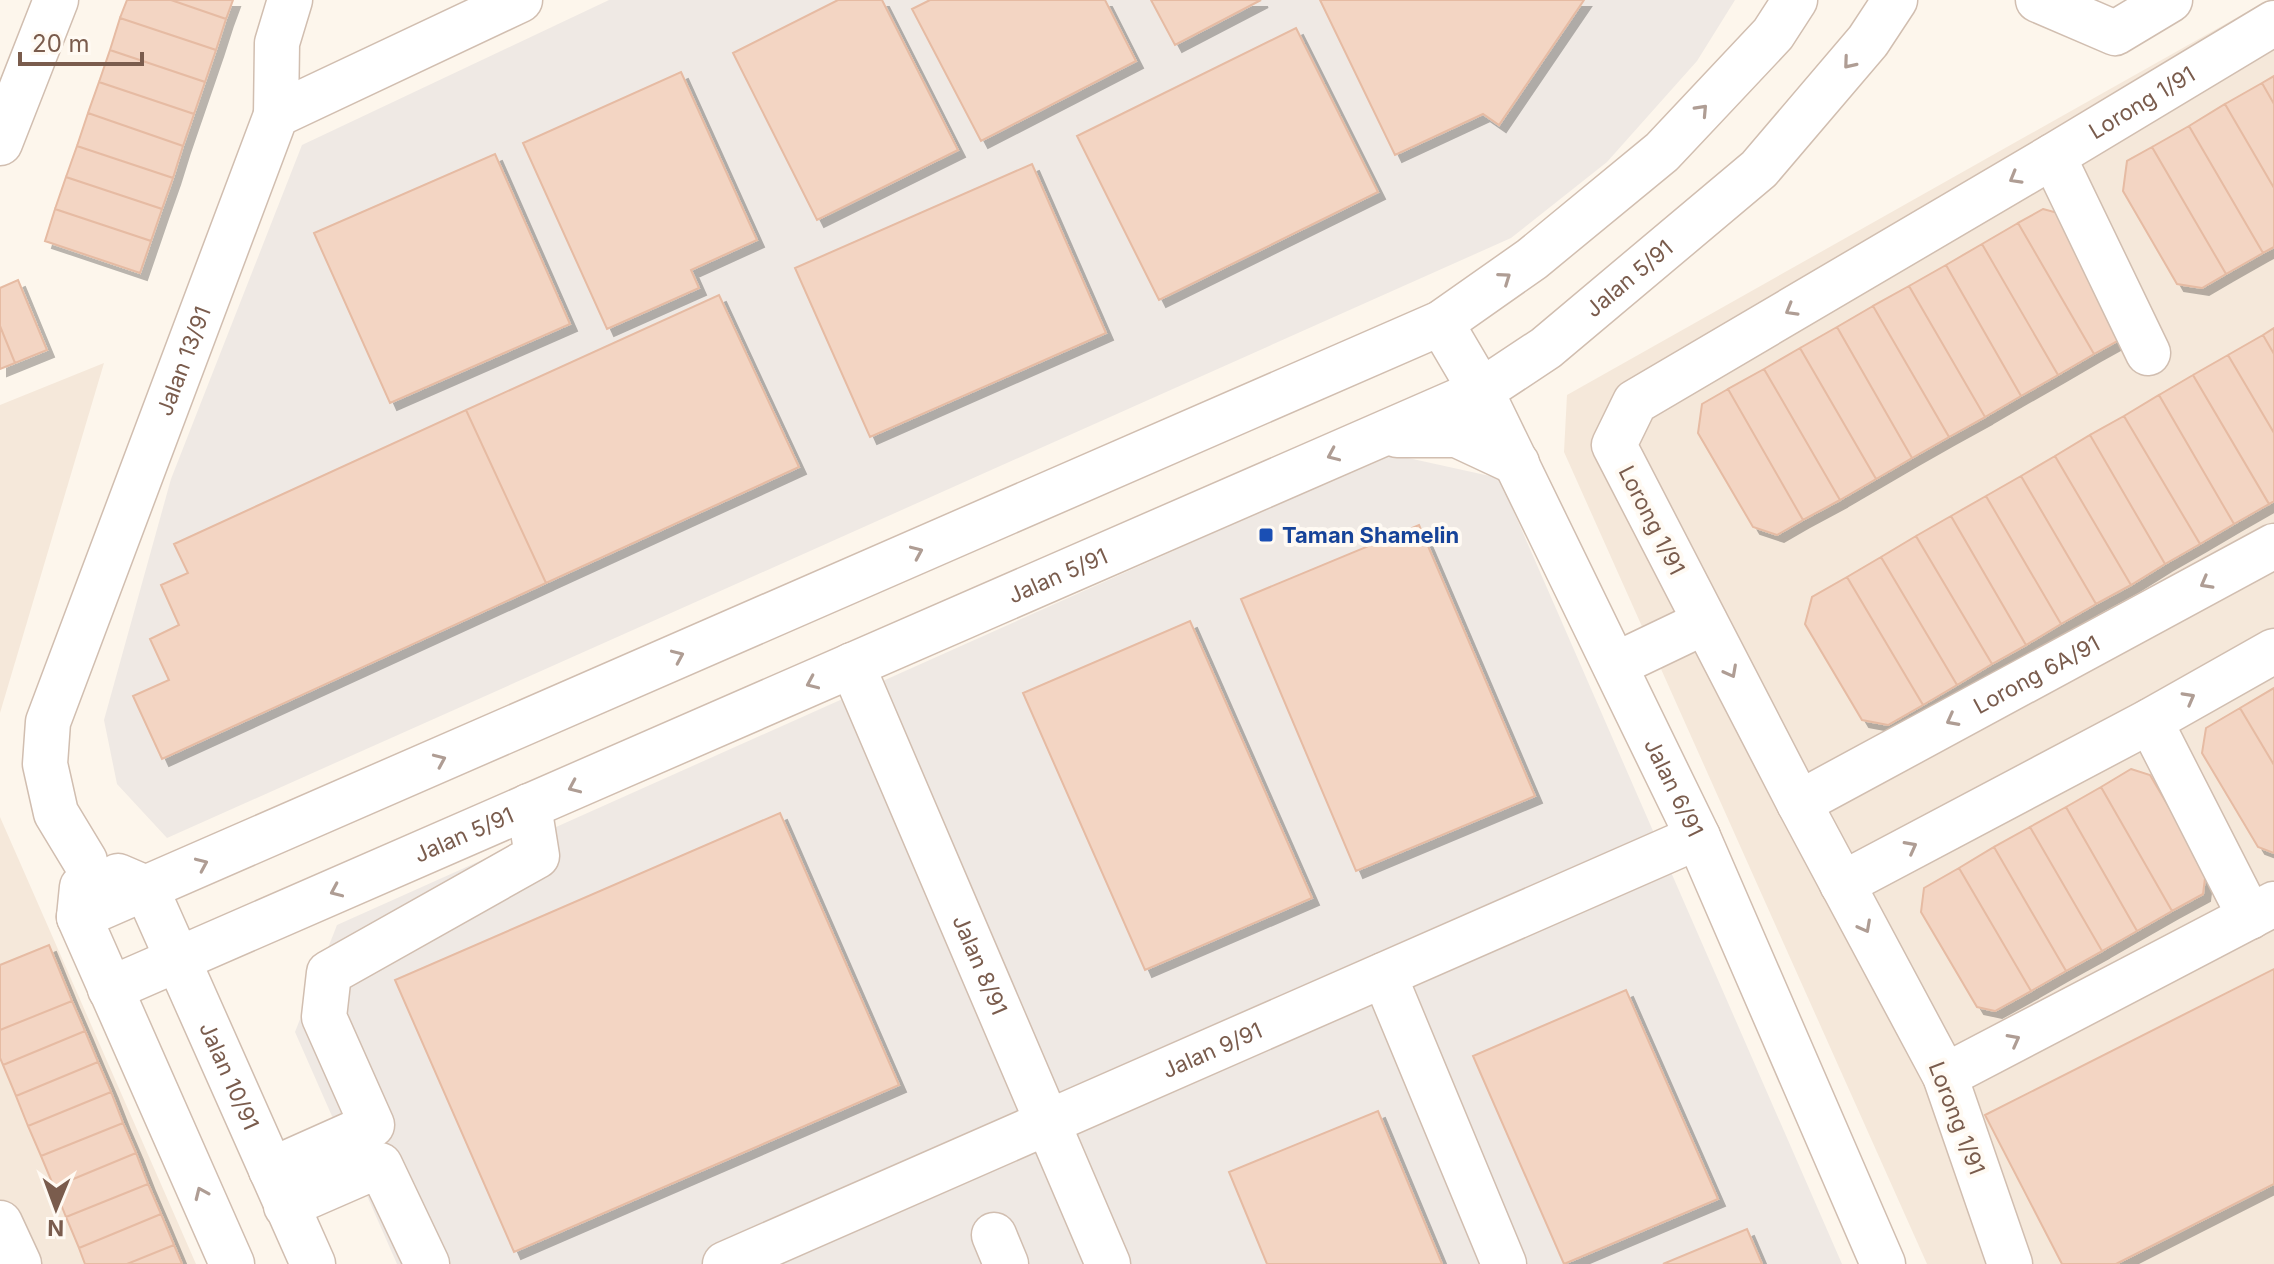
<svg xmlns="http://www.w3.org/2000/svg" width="2274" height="1264" font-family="Inter,sans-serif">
	<defs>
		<filter id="shadow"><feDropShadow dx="7" dy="7" stdDeviation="0" flood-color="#0004"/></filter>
	</defs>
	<rect width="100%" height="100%" fill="#fdf6ec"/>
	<path fill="#f5e8da" d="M2268 0H2274V1264H1927L1564 452 1567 395Z
		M104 363 0 713V405Z
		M0 817 196 1264H0Z"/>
	<path fill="#efe9e4" d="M609 0H1735L1697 61 1607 162 1511 238 167 838 117 784 104 720 171 479 302 145Z
		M1390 454 1499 478 1842 1264H397L295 1032 337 925Z"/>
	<path fill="#f3d5c3" stroke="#e6bba3" stroke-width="2" filter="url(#shadow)" d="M127 0H171L226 19 216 50 120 18Z
		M171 0H233L226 19Z
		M838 0H882L958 150 817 220 733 53Z
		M930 0H1105L1136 61 981 141 912 9Z
		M1151 0H1261L1175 45Z
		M1320 0H1584L1499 125 1483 114 1395 155Z
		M120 18 216 50 205 82 110 50Z
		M1296 28 1378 192 1159 300 1077 136Z
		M110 50 205 82 194 114 99 82Z
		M681 72 757 240 691 270 699 288 607 329 523 143Z
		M2274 76V104L2262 83Z
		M99 82 194 114 183 146 88 113Z
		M2262 83 2274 104V188L2225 104Z
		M2225 104 2274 188V247L2263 253 2189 126Z
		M88 113 183 146 173 178 77 146Z
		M2189 126 2263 253 2226 274 2152 147Z
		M77 146 173 178 162 209 66 177Z
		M2152 147 2226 274 2202 288 2177 284 2123 191 2127 161Z
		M495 154 570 324 390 403 314 233Z
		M1032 164 1106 333 870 437 795 268Z
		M66 177 162 209 151 241 55 209Z
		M55 209 151 241 140 273 45 241Z
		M2043 209 2069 216 2119 340 2094 354 2018 223Z
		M2018 223 2094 354 2058 375 1982 244Z
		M1982 244 2058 375 2021 396 1946 265Z
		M1946 265 2021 396 1985 417 1909 286Z
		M18 280 47 350 15 363 0 326V288Z
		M1909 286 1985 417 1949 437 1873 306Z
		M719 295 799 467 546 583 466 410Z
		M1873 306 1949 437 1912 458 1837 327Z
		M0 326 15 363 0 369Z
		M1837 327 1912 458 1876 479 1800 348Z
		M2274 328V354L2263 335Z
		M2263 335 2274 354V433L2228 355Z
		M1800 348 1876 479 1840 500 1764 369Z
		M2228 355 2274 433V501L2269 504 2193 375Z
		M1764 369 1840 500 1803 520 1728 389Z
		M2193 375 2269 504 2234 524 2159 395Z
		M1728 389 1803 520 1777 535 1753 527 1698 433 1702 404Z
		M2159 395 2234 524 2200 544 2124 416Z
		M466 410 546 583 162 759 133 696 169 680 150 639 179 625 161 585 188 573 174 544Z
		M2124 416 2200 544 2165 564 2090 435Z
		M2090 435 2165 564 2131 585 2055 456Z
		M2055 456 2131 585 2096 604 2021 476Z
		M2021 476 2096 604 2061 624 1986 496Z
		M1986 496 2061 624 2026 645 1951 516Z
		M1951 516 2026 645 1992 664 1916 536Z
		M1419 525 1535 796 1356 871 1241 599Z
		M1916 536 1992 664 1957 685 1881 557Z
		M1881 557 1957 685 1923 705 1847 577Z
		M1847 577 1923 705 1888 725 1862 720 1805 624 1812 597Z
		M1190 621 1312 898 1145 970 1023 693Z
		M2274 688V765L2240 708Z
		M2240 708 2274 765V853L2258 847 2202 753 2206 728Z
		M2131 769 2150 775 2206 870 2203 894 2172 911 2101 787Z
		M2101 787 2172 911 2137 931 2066 807Z
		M2066 807 2137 931 2102 951 2030 827Z
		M780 813 899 1085 514 1252 395 980Z
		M2030 827 2102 951 2066 971 1994 847Z
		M1994 847 2066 971 2031 991 1959 868Z
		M1959 868 2031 991 1995 1011 1977 1007 1921 912 1924 888Z
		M49 945 72 1001 0 1030V965Z
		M2274 969V1184L2116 1264H2062L1985 1115Z
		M1626 990 1718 1199 1564 1264 1473 1056Z
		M72 1001 85 1031 3 1065 0 1058V1030Z
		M85 1031 98 1062 16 1096 3 1065Z
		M98 1062 111 1092 28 1126 16 1096Z
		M111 1092 123 1123 41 1156 28 1126Z
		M1378 1111 1442 1264H1267L1229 1172Z
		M123 1123 136 1153 54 1187 41 1156Z
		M136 1153 148 1184 66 1217 54 1187Z
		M148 1184 161 1214 79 1248 66 1217Z
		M161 1214 174 1245 127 1264H85L79 1248Z
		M1747 1229 1762 1264H1663Z
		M174 1245 182 1264H127Z"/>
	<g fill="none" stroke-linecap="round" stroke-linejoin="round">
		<g stroke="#d1beb0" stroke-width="47">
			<g id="minor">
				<path d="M2038 0 2115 33 2170 0"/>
				<path d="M276 115 277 43 290 0"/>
				<path d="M0 143 56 0"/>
				<path d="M2053 156 2148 353"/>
				<path id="s1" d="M1441 323 1481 391 1698 837 1883 1264"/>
				<path d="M1397 435H1457L1517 463"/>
				<path id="s2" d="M852 665 1108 1264"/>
				<path d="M1615 665 1705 622"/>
				<path d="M2150 721 2250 917"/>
				<path id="s3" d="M1799 803 2274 546"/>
				<path id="s4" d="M85 861 56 813 45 764 48 722 276 115 520 0"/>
				<path id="s5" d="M118 876 146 888 313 1264"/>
				<path d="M1842 884 2150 721 2274 651"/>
				<path d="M82 887 79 917 232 1264"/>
				<path d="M79 917 1441 323 1532 259 1662 152 1773 34 1795 0"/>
				<path d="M1384 975 1504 1264"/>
				<path id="s6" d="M110 989 1481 391 1546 348 1759 169 1868 41 1895 0"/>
				<path d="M1945 1076 2274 904"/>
				<path d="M271 1170 372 1125 324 1017 329 973 537 856 529 806"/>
				<path d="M286 1206 380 1165 427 1264"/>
				<path d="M0 1223 19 1264"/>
				<path d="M994 1235 1006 1264"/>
				<path id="s7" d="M725 1264 1698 837"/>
				<path id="s8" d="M2010 1264 1945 1076 1799 803 1614 445 1635 402 2053 156 2274 23"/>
			</g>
		</g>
		<use href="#minor" stroke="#fff" stroke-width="44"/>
	</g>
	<defs><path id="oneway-chevron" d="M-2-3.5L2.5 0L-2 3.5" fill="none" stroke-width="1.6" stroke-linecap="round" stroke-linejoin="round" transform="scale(2)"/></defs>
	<g stroke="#af9d94">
		<use href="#oneway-chevron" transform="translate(1849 63) rotate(130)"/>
		<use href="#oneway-chevron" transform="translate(1702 110) rotate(-47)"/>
		<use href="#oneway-chevron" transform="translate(2015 178) rotate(150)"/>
		<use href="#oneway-chevron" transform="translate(1505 278) rotate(-35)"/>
		<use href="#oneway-chevron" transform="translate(1791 310) rotate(150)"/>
		<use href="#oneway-chevron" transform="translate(1333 455) rotate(156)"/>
		<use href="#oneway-chevron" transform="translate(917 552) rotate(-24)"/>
		<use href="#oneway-chevron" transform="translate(2206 583) rotate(151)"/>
		<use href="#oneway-chevron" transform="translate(678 656) rotate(-24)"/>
		<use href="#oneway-chevron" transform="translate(1731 672) rotate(62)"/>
		<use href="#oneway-chevron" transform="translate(812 683) rotate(156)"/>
		<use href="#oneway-chevron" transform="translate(2189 698) rotate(-29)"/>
		<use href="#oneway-chevron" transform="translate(1952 720) rotate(152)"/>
		<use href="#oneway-chevron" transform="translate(440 760) rotate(-24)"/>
		<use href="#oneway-chevron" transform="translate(574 787) rotate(156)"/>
		<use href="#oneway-chevron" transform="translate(1911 847) rotate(-28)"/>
		<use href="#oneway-chevron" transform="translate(202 864) rotate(-24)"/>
		<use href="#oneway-chevron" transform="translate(336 891) rotate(156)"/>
		<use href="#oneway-chevron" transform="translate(1865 927) rotate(62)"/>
		<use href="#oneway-chevron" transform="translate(2014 1040) rotate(-28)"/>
		<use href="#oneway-chevron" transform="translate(201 1193) rotate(-114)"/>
	</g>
	<rect fill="#1a4fb4" stroke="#fffaf3" stroke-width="3" x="1258" y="527" width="16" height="16" rx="4"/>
	<g text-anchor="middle" stroke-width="8" stroke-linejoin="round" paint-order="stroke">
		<g font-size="22" fill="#7a5c4d" stroke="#fffaf3">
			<text dy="8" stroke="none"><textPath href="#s8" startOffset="1548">Lorong 1/91</textPath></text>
			<text dy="8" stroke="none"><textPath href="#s6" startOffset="1682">Jalan 5/91</textPath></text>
			<text dy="8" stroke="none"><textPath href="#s4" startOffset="534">Jalan 13/91</textPath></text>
			<text transform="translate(1652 520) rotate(63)" y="8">Lorong 1/91</text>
			<text dy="8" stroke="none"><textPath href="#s6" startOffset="1034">Jalan 5/91</textPath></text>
			<text dy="8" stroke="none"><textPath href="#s3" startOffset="270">Lorong 6A/91</textPath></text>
			<text dy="8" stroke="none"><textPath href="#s1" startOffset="520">Jalan 6/91</textPath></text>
			<text dy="8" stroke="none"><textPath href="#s6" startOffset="386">Jalan 5/91</textPath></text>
			<text dy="8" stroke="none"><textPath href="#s2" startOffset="326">Jalan 8/91</textPath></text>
			<text dy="8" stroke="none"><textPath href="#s7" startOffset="532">Jalan 9/91</textPath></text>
			<text dy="8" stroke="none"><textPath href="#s5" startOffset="236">Jalan 10/91</textPath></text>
			<text transform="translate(1957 1118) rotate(69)" y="8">Lorong 1/91</text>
		</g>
		<g font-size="22" font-weight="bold" fill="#164399" stroke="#fffaf3" text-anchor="start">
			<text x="1282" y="543">Taman Shamelin</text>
		</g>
	</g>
	<g transform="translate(56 1208) rotate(181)" stroke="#fffaf3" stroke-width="6" paint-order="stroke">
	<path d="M0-6L14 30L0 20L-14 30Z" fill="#7a5c4d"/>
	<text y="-12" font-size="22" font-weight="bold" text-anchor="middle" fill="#7a5c4d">N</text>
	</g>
	<path d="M20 52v12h122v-12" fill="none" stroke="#7a5c4d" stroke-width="4"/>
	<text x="32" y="52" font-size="24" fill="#7a5c4d" stroke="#fffaf3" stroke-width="6" paint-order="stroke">20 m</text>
</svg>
